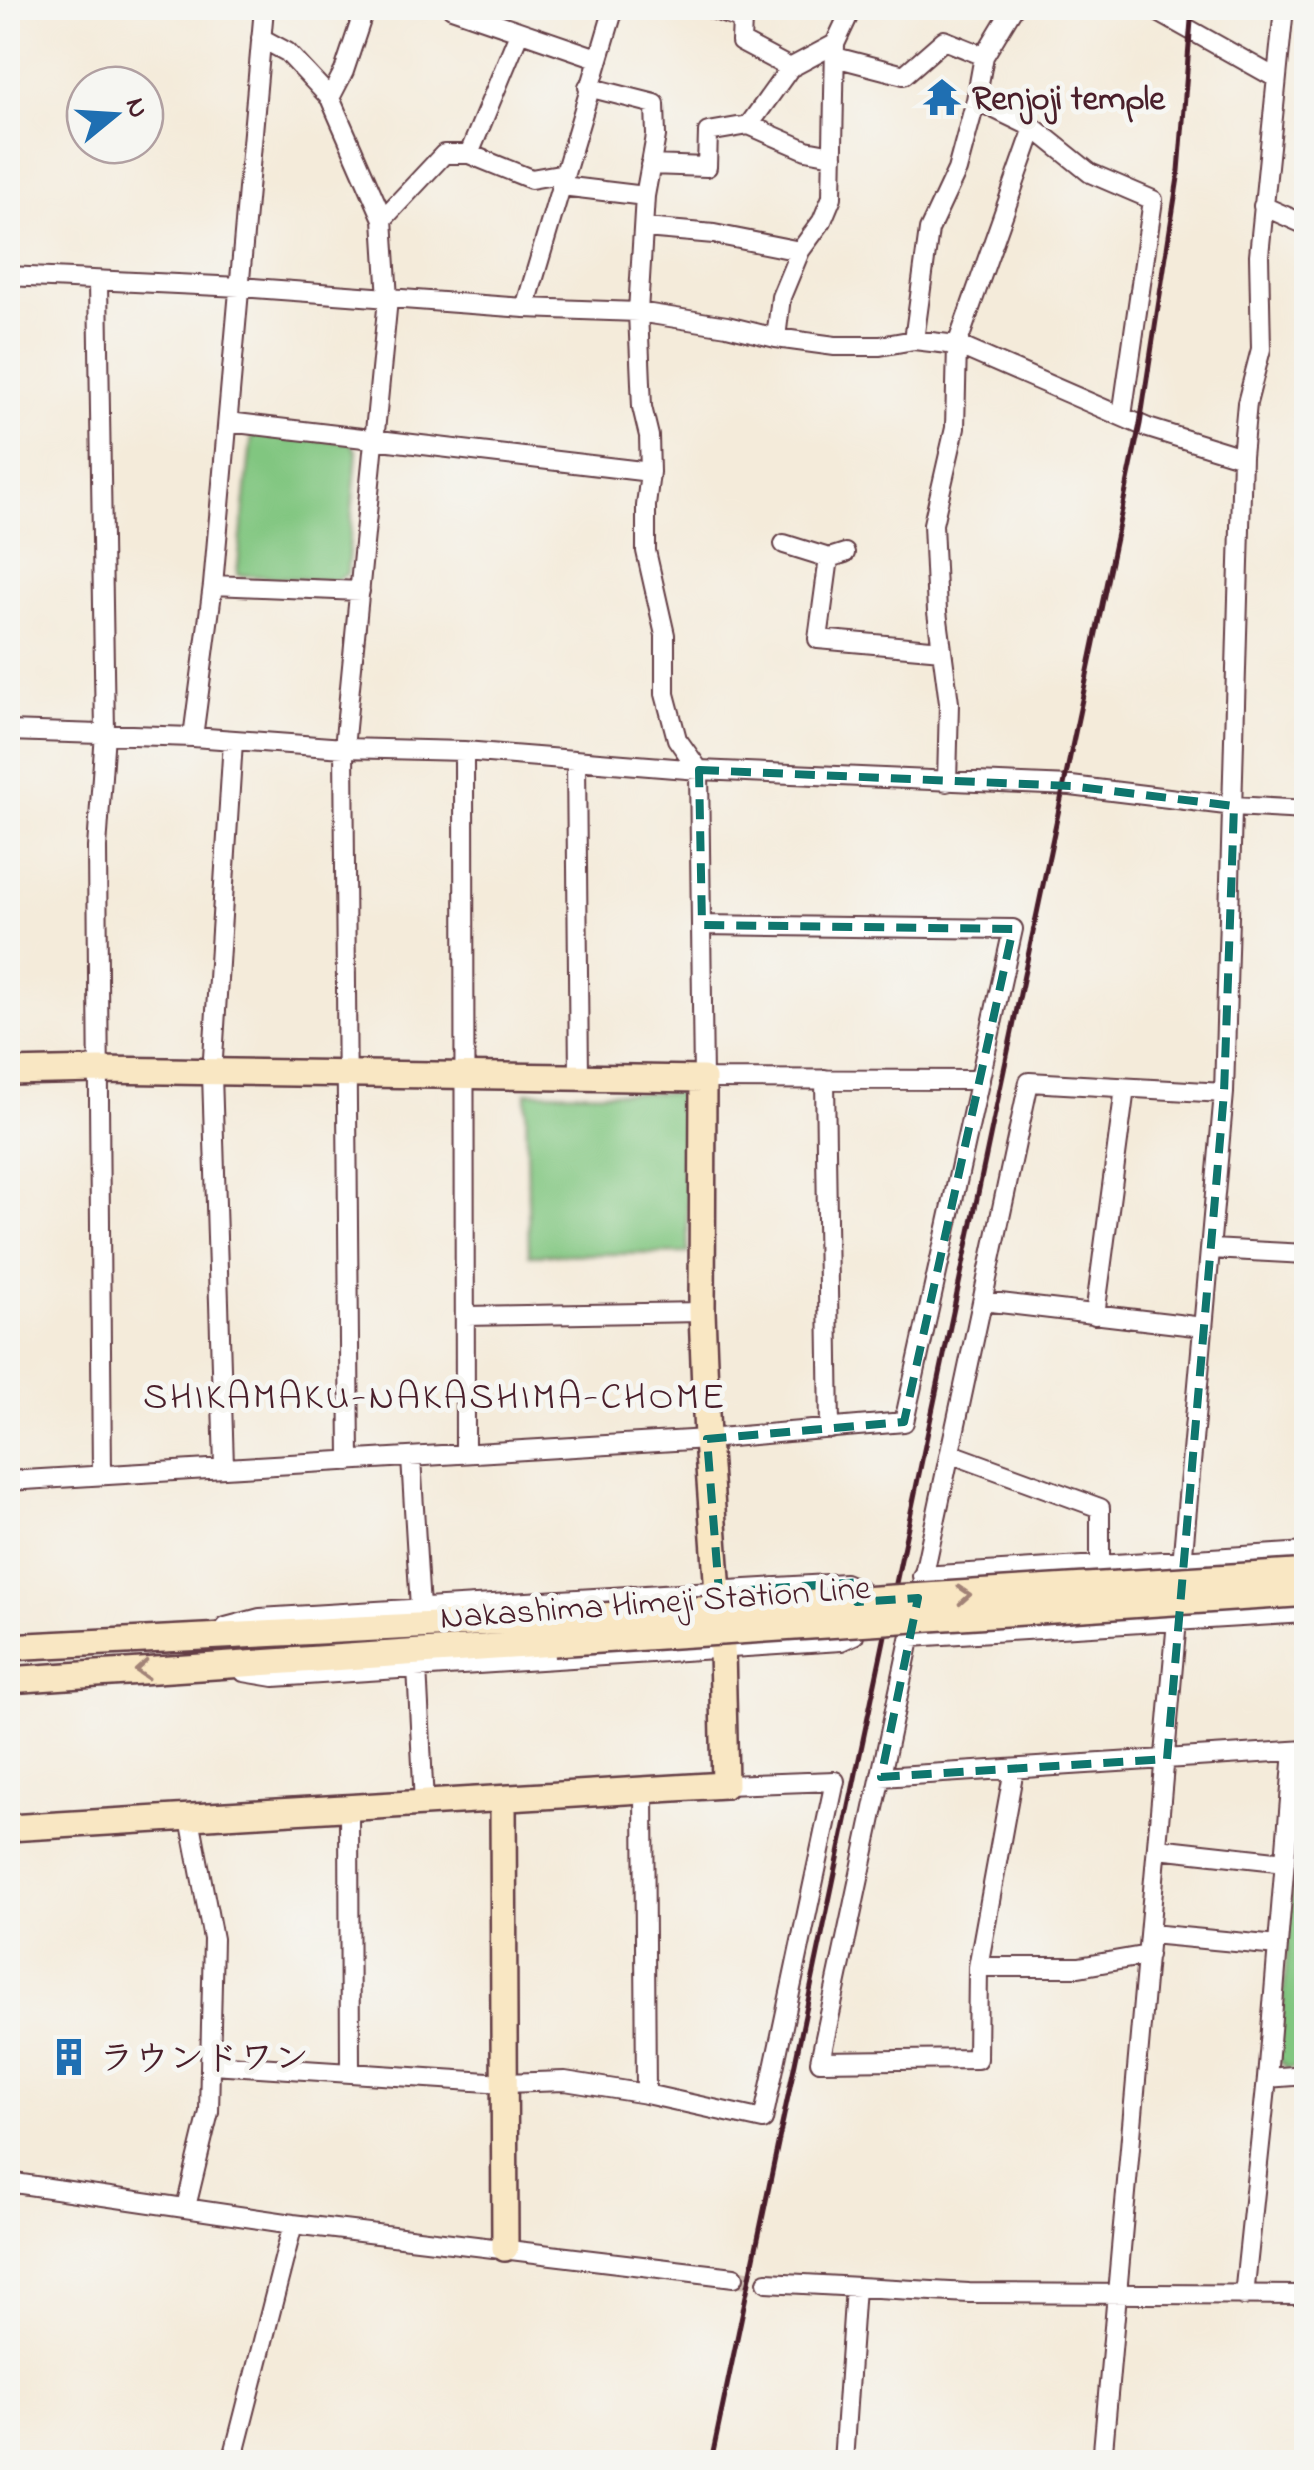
<svg xmlns="http://www.w3.org/2000/svg" width="1314" height="2470" font-family="'Indie Flower','Klee One',sans-serif">
	<rect width="100%" height="100%" fill="#f6f6f2"/>
	<filter id="ink" filterUnits="userSpaceOnUse"><feTurbulence type="fractalNoise" baseFrequency=".01" numOctaves="2"/><feDisplacementMap in="SourceGraphic" scale="20" xChannelSelector="R" yChannelSelector="G"/><feConvolveMatrix kernelMatrix="1 2 1 2 8 2 1 2 1" color-interpolation-filters="sRGB"/></filter>
	<filter id="wash" filterUnits="userSpaceOnUse"><feTurbulence type="fractalNoise" baseFrequency=".0048" numOctaves="4" result="noise"/><feDisplacementMap in="SourceGraphic" scale="40" xChannelSelector="R" yChannelSelector="G"/><feGaussianBlur stdDeviation="2.25" result="paint"/><feColorMatrix in="noise" values="0 0 0 0 0 0 0 0 0 0 0 0 0 0 0 0 0 1.4 0 .05"/><feComposite in="paint" operator="in"/></filter>
	<g filter="url(#wash)">
		<rect width="100%" height="100%" fill="#f4ebda"/>
		<path fill="#81c680" stroke="#667256" stroke-width="2.5" d="M252 433 351 442 357 452 347 574 334 581 237 575Z
			M526 1092 679 1093 686 1101 688 1253 529 1255Z
			M1306 1757V2067L1287 2069 1278 2059 1303 1760Z"/>
	</g>
	<g filter="url(#ink)">
		<g fill="none" stroke-linecap="round" stroke-linejoin="round">
			<path stroke="#d2c2b7" stroke-width="18" stroke-dasharray="18 9" stroke-linecap="butt" d="M734 2277 767 2282"/>
			<g stroke="#643e45" stroke-width="22">
				<path id="street" d="M452 8 597 58
					M709 8 742 20 741 42 790 68
					M1151 8 1276 78
					M261 38 287 52 330 98 383 219 388 299 344 748 350 1461
					M835 57 904 75 944 40 984 56
					M588 87 655 104 656 136 645 196 638 312 642 407 649 436 650 472 646 506V551L665 635V694L677 739 699 770 703 1079 980 1080
					M330 98 344 71 365 8
					M976 100 1034 128 1090 173 1153 200 1122 416
					M749 125 790 68 835 44
					M469 154 519 33
					M650 165 707 167 708 132 749 125 806 150 833 155
					M562 186 645 196
					M1263 206 1306 225
					M383 219 444 154H469L531 179 565 173
					M645 228 714 234 800 251
					M8 276 240 287 525 308 638 312 727 326 776 338 835 346H880L914 340 957 345 1148 428 1242 457
					M98 282 105 733 97 848 102 1475
					M525 308 614 8
					M776 338 781 297 800 251 822 221 832 197 835 44 852 8
					M914 340 929 230 957 170 976 100 984 56 1013 8
					M228 422 650 472
					M784 544 829 558 845 553
					M829 558 818 639 942 650
					M213 585 360 591
					M8 731 193 737 344 748 464 751 699 770 1071 786 1234 806 1306 810
					M193 737 213 585 264 8
					M464 751 465 1453
					M576 761 579 1077
					M947 782 949 703 937 612 933 524 955 428 957 345 1034 128
					M825 1079 830 1429
					M1211 1249 1306 1254
					M983 1301 1203 1327
					M1095 1315 1125 1088
					M465 1316 702 1312
					M952 1454 1100 1508V1565
					M411 1458 420 1608
					M224 1466 212 1074 233 741
					M8 1481 707 1439 904 1422 1013 929 702 925
					M922 1576 1306 1552
					M226 1627 260 1618 845 1583 859 1589 854 1635 841 1641 274 1677 244 1672
					M911 1637 1306 1613
					M417 1667 424 1804
					M1014 1769 978 1967 977 2059 820 2061 1029 1082 1224 1093
					M881 1777 1306 1750
					M644 1790 646 2094
					M349 1808 350 2071
					M1158 1848 1285 1862
					M1150 1934 1278 1946
					M978 1967H1079L1148 1955
					M212 2064 504 2083 565 2081 646 2094 763 2120 835 1781 725 1785
					M1267 2078 1306 2075
					M8 2182 293 2224 734 2277
					M186 2207 209 2112 213 1939 190 1818
					M767 2282 969 2293 1306 2295
					M1244 2296 1267 2078 1294 1751
					M232 2462 293 2224
					M843 2462 855 2287
					M1102 2462 1224 1093 1242 457 1247 403 1261 349 1259 255 1284 8"/>
			</g>
			<g stroke="#643e45" stroke-width="30">
				<path id="secondary" d="M8 1072 99 1070 703 1079 702 1312 707 1439 722 1649 725 1785 8 1828
					M8 1647 552 1619
					M8 1680 554 1643
					M503 1800 505 2248"/>
			</g>
			<use href="#street" stroke="#fff" stroke-width="18"/>
			<use href="#secondary" stroke="#f9e7c3" stroke-width="25"/>
			<path stroke="#4a1f2b" stroke-width="5" d="M711 2462 1140 424 1179 171 1192 8"/>
			<g stroke="#643e45" stroke-width="30" stroke-linecap="butt">
				<path id="secondary-bridge" d="M552 1619 1295 1573
					M554 1643 1295 1594"/>
			</g>
			<use href="#secondary-bridge" stroke="#f9e7c3" stroke-width="25"/>
		</g>
		<defs><path id="oneway-chevron" d="M-2-3.5L2.5 0L-2 3.5" fill="none" stroke-width="1.6" stroke-linecap="round" stroke-linejoin="round" transform="scale(2.5)"/></defs>
		<g stroke="#a28377">
			<use href="#oneway-chevron" transform="translate(964 1595) rotate(-4)"/>
			<use href="#oneway-chevron" transform="translate(142 1670) rotate(176)"/>
		</g>
	</g>
	<path fill="none" stroke="#0f766e" stroke-width="8" stroke-dasharray="20 12" stroke-linejoin="round" d="M699 770 1071 786 1234 806 1224 1093 1167 1759 881 1777 918 1598 857 1602 859 1582 719 1592 707 1439 904 1422 1013 929 702 925Z"/>
	<defs>
		<g id="temple-bare" transform="scale(3)"><path d="M0-6L5-2H3V0L6.5 2.5H4V6H1.5V3h-3V6H-4V2.5H-6.5L-3 0V-2H-5Z" fill="#1f6fb2" stroke="#f6f6f2" stroke-width="2.5" paint-order="stroke"/></g>
		<g id="building-bare" transform="scale(3)"><path d="M-4-6H4V6H1V3H-1V6H-4ZM-2.5-4.3h1.7v1.8h-1.7ZM.8-4.3h1.7v1.8H.8ZM-2.5-1h1.7V.8h-1.7ZM.8-1h1.7V.8H.8Z" fill="#1f6fb2" stroke="#f6f6f2" stroke-width="2.5" paint-order="stroke"/></g>
	</defs>
	<g fill-rule="evenodd">
		<use href="#temple-bare" x="942" y="97"/>
		<use href="#building-bare" x="69" y="2057"/>
	</g>
	<g text-anchor="middle" stroke-width="10" stroke-linejoin="round" paint-order="stroke">
		<g font-size="35" font-weight="bold" fill="#4a1f2b" stroke="#f6f6f2" text-anchor="start">
			<text x="972" y="109">Renjoji temple</text>
			<text x="99" y="2069">ラウンドワン</text>
		</g>
		<g font-size="35" fill="#4a1f2b" stroke="#f6f6f2">
			<text transform="translate(655 1601) rotate(-4)" y="12">Nakashima Himeji Station Line</text>
		</g>
		<g font-size="38" letter-spacing="2.5" fill="#4a1f2b" stroke="#f6f6f2">
			<text x="435" y="1408">SHIKAMAKU-NAKASHIMA-CHOME</text>
		</g>
	</g>
	<rect width="1314" height="2470" fill="none" stroke="#f6f6f2" stroke-width="40"/>
	<g transform="translate(115 115) rotate(72)"><circle r="48" fill="#f6f6f2" stroke="#b1a0a2" stroke-width="2.5"/>
	<path d="M0-8L18 38L0 25L-18 38Z" fill="#1f6fb2"/>
	<text y="-15" font-size="28" font-weight="bold" text-anchor="middle" fill="#4a1f2b">N</text>
	</g>
</svg>
